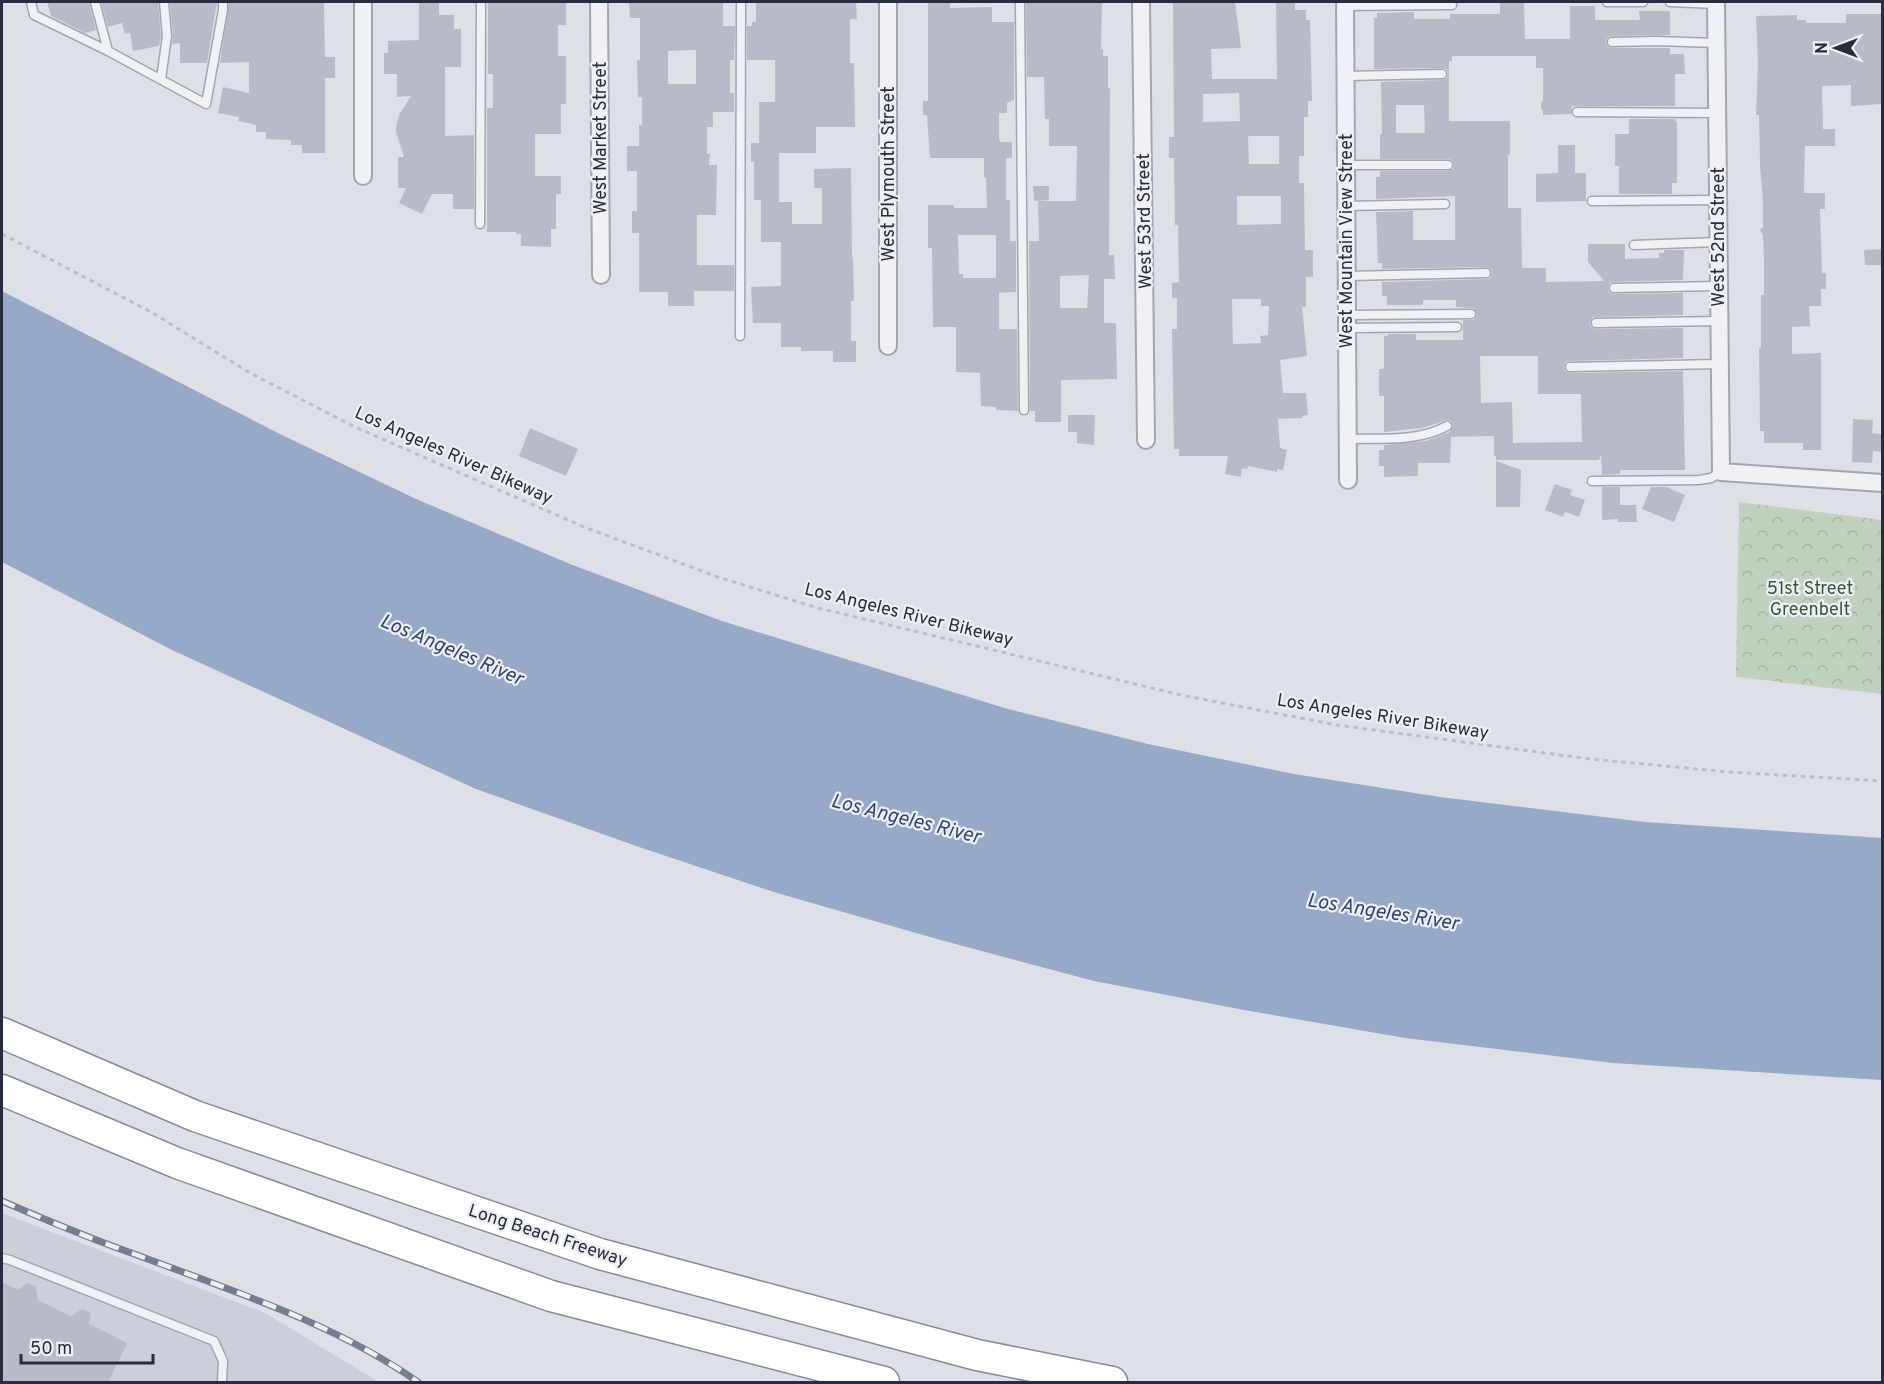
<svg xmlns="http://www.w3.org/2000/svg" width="1884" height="1384" font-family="Overpass,sans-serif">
	<defs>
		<pattern id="forest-crowns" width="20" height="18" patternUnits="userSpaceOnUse" patternTransform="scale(1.5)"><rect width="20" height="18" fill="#c1d1bf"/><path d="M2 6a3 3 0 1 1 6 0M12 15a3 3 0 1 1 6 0" fill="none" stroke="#a6b4a5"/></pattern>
	</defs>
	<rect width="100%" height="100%" fill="#dde0e7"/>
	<path fill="#cbcfd9" d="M2 1213 265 1313 379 1382H2Z"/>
	<path fill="url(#forest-crowns)" d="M1739 502 1882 520V694L1736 677Z"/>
	<path fill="#98a9c7" d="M2 291 280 434 416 499 570 564 722 621 1008 709 1148 744 1294 774 1440 797 1645 822 1882 838V1080L1613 1063 1405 1038 1244 1010 1094 981 937 939 777 893 639 847 476 789 172 650 2 562Z"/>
	<path fill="#b8bbc7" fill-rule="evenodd" d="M47 2H89L96 30 85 33 51 16Z
		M101 2H158L161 36 159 46 133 51 130 33 125 34 122 23 108 27Z
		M170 2H217L207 63H180V43L172 44 173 35Z
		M229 2H324L325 57H335V78H325V153H302V145H291V140L266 139V132H256V125L238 121 239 117 218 113 223 87 249 93V62L220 63Z
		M419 2H439V15H454V29H461V67H445V136L474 135V209H453V194H432L422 214 399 203 406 188H398V157H404L396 132V127L399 115 411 96 397 97V74H384V53H388V41L419 40Z
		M488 2H566V25H558V56H566V104H561V134H535V176H561V194H556V229H551V247L521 246V234H516V232H487V108H493V74H488Z
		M629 2H723V26H735L734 60H730V93H734V112H713V127H707V154H710L709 165H717L716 215H697V265H734V291H694V306H668V292H639V233H632V211H637V171H627V146H639V125H642V97H638L637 60H640V18H630ZM696 50V84H668V51Z
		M756 2H856L857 19H850V63H854L855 127H816V153H779V202H792V224H822V188H814V169L851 168 852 257H853L854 301H851V341H856V362H833V351H801V347H781V323H753L751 287 781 286V242H761V200H754V162H751V143H759V102H775V60H747V26H752V22H756Z
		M928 2H950V8L992 7V22H1014V100L1007 103V113H999V139L1001 142H1012V158H1006V200H1010V241H1016V292L999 293V329H1017L1018 411 996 410V407L981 406 980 373 956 372V327H933L932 248H928V205H954V208H987L986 178H984V158H930L927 115H923V101H928ZM958 235H996V278H963V274H959Z
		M1102 2 1101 49H1103V56H1108V88H1110L1109 255H1114L1115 279H1104V323H1116L1117 379 1061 380V422H1035V411H1030L1029 241H1039L1038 201H1076L1077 146H1049V119H1045L1044 77H1027L1026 3ZM1089 275 1087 308H1060V276Z
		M1173 2H1235L1241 48 1211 49 1212 79H1277L1276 2H1295V10H1306V20H1310L1312 101H1308V117H1304V156H1299V183H1304L1305 250H1313V277H1306V307H1302L1307 356 1280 360 1283 393H1306L1308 415 1302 416V418L1278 419 1280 448 1287 450 1283 470 1277 469V472L1248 466 1247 469 1242 468 1241 477 1225 474 1228 456H1179V449H1174L1172 329H1177V298H1172V283L1179 282 1178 225H1175L1174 158H1169V137H1174ZM1239 93 1240 121 1203 122V94ZM1248 136H1279V164H1249ZM1237 196H1281V224L1237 225ZM1232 299H1261V306H1269L1268 335 1260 336 1261 343 1233 344Z
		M1500 2H1524L1525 39H1570V6H1595V20H1640L1639 11H1670V35L1612 36 1607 38 1606 43 1608 47 1612 48H1670V54H1684L1685 74H1675V106H1572L1571 114 1543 115V111L1541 109V103L1543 101V68H1536V56H1452V61H1449V121H1510V155H1508V208H1521L1522 268H1546V282L1604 281 1588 262V244H1625V259L1659 258V253H1664V250H1684L1683 280 1614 282 1610 283 1608 288 1609 292 1614 294 1683 293V315L1596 317 1592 318 1590 323 1591 327 1596 329 1683 328V358L1570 361 1566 362 1564 367 1565 371 1570 373 1683 371 1685 470H1620V474L1602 475 1601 454 1599 460H1496V456H1494V436L1451 437 1450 463H1418V476L1384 477V466H1379V450H1384V445L1426 441 1450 432 1453 426 1451 421 1447 420 1422 428 1384 432V396H1379V369H1383L1384 366V336H1388V334H1416V340H1463V320H1474L1477 315 1474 308 1456 307V300H1423V305H1387V296H1382V282L1486 279 1490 278 1492 273 1491 269 1486 267 1382 269V263H1378L1376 212 1413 211V240H1455V196L1376 199V177H1380V171H1448L1453 169 1454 164 1452 160 1448 159H1380V134H1382L1381 82 1442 80 1447 78 1448 73 1446 69 1442 68 1374 69V18H1377V13L1414 12V19H1450V14H1500ZM1396 105H1424L1425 133H1396ZM1480 356H1538V394H1581L1582 442 1513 443 1512 402 1481 403Z
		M1846 14H1882V104L1851 106V85L1822 86 1823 129H1835V146H1805L1804 193H1825V209H1820L1822 273H1826V289H1821V306H1809L1810 326 1792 327V354L1821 353V450H1803V443H1764V431H1760L1759 348H1761V295H1764V261L1763 235 1760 230 1763 227V202L1760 165 1759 115H1756L1758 63 1756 16 1797 15V20H1806V23H1846Z
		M1629 119H1675L1677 123V183H1672V194H1619V166H1615V134H1629Z
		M1558 145H1575V173H1586V201L1536 202V174L1558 173Z
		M1033 186H1049V200L1034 201Z
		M1882 249V265H1865L1864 250Z
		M1068 415H1095L1094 445 1077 443V432H1068Z
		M1853 419 1873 420 1872 433 1882 434V452L1873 451 1872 463 1852 462Z
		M530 428 578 449 566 476 519 456Z
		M1496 461 1521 470 1520 507H1496Z
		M1555 484 1572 490 1570 495 1585 500 1579 517 1565 512 1563 517 1545 510Z
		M1602 487H1620V505H1636L1637 522H1618V519L1602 520Z
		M1651 487H1666L1685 495 1674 522 1642 509Z
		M2 1282 18 1290 27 1283 36 1287 38 1300 71 1316 82 1309 91 1313 89 1324 127 1343 108 1383H2Z"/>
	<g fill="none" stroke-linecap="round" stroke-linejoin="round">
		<g stroke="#a3a6b1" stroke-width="11">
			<path id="service" d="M31 2 34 15 108 51 206 104 223 10V2
				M95 2 108 51
				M1020 2 1024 410
				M1607 2H1643
				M1670 2 1716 4
				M1345 6 1452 5
				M1612 42 1656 41 1717 43
				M1345 76 1442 74
				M161 79 167 36 164 2
				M1577 112 1717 113
				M1346 165H1448
				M1592 201 1718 200
				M1346 206 1445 204
				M480 224 481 2
				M1634 245 1718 242
				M1347 276 1486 273
				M1614 288 1718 286
				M1347 315 1471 314
				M1596 323 1719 321
				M1347 328 1457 327
				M740 336 741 2
				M1570 367 1719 364
				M1348 439C1380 438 1418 442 1447 426
				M1592 481 1699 480 1711 478 1721 472
				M2 1258 10 1260 214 1341 223 1361 222 1382"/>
		</g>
		<g stroke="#a3a6b1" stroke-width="20">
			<path id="minor" d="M363 2V176
				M599 2 601 275
				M888 2V346
				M1141 2 1146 440
				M1345 2 1348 480
				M1716 2 1721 472 1882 483"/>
		</g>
		<g stroke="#858b9e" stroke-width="33">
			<path id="motorway" d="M2 1033 195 1116 600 1254 977 1355 1112 1382
				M2 1090 177 1163 551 1296 884 1382"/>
		</g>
		<path stroke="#bcbec6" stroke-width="3" stroke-dasharray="4.5 4.5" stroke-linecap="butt" d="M2 234 151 312 250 373 357 428 584 527 718 577 818 608 1181 695 1337 725 1590 759 1729 772 1882 781"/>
		<use href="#service" stroke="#f0f1f6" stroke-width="8"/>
		<use href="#minor" stroke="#f0f1f6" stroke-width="16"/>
		<use href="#motorway" stroke="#fff" stroke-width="30"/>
		<g stroke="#777d91" stroke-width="7">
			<path id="rail" d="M2 1201C46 1220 91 1239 137 1255 232 1291 334 1323 418 1382"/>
		</g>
		<use href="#rail" stroke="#edeff5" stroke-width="4.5" stroke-dasharray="14" stroke-linecap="butt"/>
	</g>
	<g text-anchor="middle" stroke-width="4.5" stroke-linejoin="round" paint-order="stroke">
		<g font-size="18" fill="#272c3e" stroke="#edeff5">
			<text transform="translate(600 138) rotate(-90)" y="6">West Market Street</text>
			<text transform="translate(888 174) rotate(-90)" y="6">West Plymouth Street</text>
			<text transform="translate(1144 221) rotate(-91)" y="6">West 53rd Street</text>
			<text transform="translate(1718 237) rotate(-90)" y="6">West 52nd Street</text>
			<text transform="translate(1346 241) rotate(-90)" y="6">West Mountain View Street</text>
			<text transform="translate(454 455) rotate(24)" y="6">Los Angeles River Bikeway</text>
			<text transform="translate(909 614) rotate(14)" y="6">Los Angeles River Bikeway</text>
			<text transform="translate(1383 716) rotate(9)" y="6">Los Angeles River Bikeway</text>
			<text transform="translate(548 1235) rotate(18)" y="6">Long Beach Freeway</text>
		</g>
		<g font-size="18" fill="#365934" stroke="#edeff5">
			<text x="1810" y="594">51st Street<tspan x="1810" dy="21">Greenbelt</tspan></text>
		</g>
		<g font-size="20" font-style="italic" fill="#314571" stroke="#edeff5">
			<text transform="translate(452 649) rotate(23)" y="7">Los Angeles River</text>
			<text transform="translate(906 818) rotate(14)" y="7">Los Angeles River</text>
			<text transform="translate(1383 911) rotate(9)" y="7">Los Angeles River</text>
		</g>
	</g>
	<rect width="1884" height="1384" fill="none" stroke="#272c3e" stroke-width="6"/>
	<g transform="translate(1836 48) rotate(270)" stroke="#edeff5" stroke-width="4.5" paint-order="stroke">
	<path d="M0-4.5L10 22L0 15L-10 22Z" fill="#272c3e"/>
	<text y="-9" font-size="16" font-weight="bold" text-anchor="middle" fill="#272c3e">N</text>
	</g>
	<path d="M21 1354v9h132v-9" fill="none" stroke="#272c3e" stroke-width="3"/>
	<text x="30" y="1354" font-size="18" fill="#272c3e" stroke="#edeff5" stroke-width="4.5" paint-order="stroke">50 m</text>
</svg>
